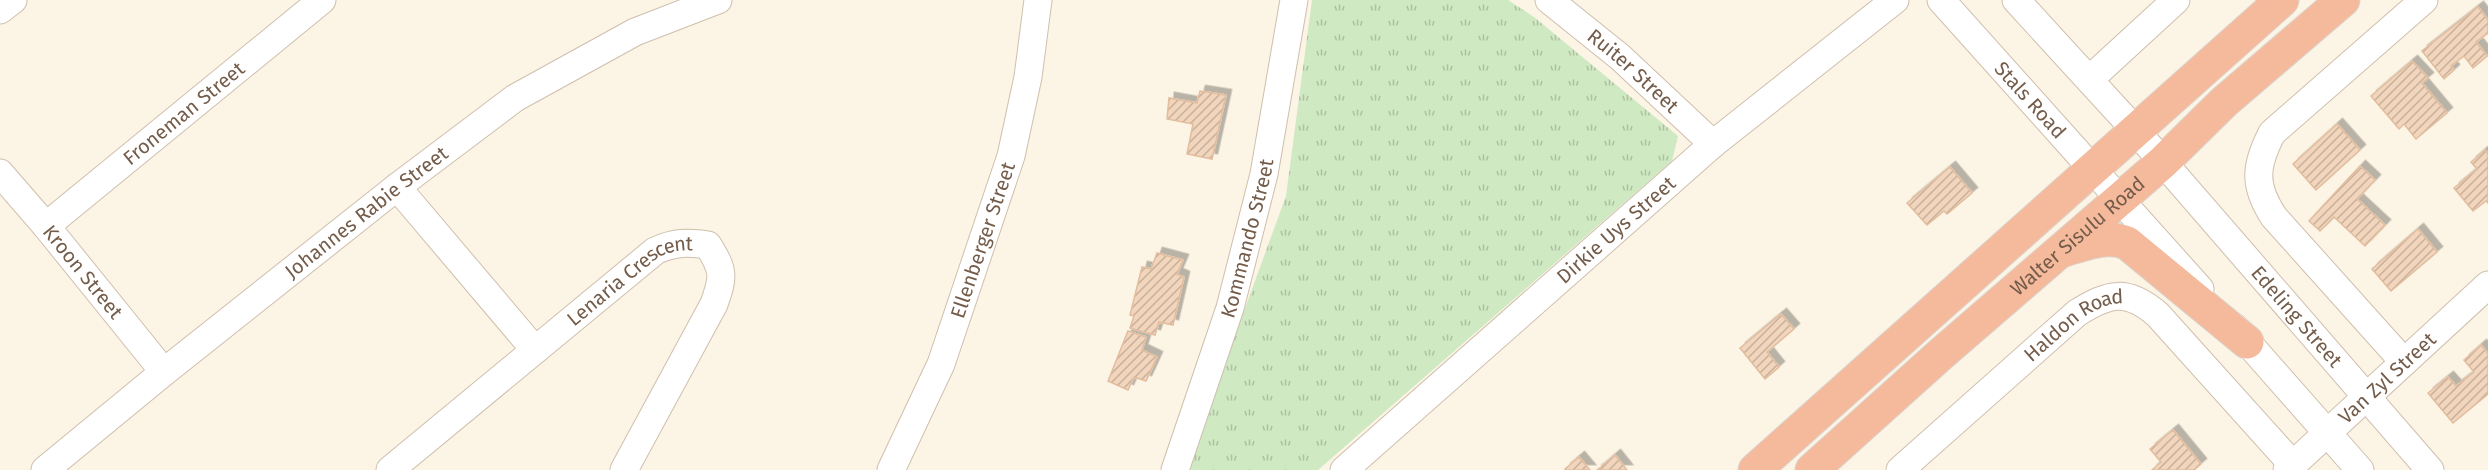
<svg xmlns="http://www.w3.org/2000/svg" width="2488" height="470" font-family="'Fira Sans',sans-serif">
	<defs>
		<pattern id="grass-tufts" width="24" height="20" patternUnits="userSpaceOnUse" patternTransform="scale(1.5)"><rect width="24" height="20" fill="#cfe9c3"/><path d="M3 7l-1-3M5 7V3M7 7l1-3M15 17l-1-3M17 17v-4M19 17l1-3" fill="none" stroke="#adc0a0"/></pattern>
		<pattern id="building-hatch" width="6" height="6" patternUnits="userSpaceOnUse" patternTransform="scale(1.5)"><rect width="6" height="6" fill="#f1d5bc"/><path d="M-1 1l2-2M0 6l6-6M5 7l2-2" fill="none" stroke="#c8b09b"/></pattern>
		<filter id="shadow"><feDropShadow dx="5.5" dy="-5.5" stdDeviation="0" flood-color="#0004"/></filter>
	</defs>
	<rect width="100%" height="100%" fill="#fcf4e4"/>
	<path fill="url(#grass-tufts)" d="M1312 0H1508L1534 17 1678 136 1672 161 1318 470H1186L1286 196Z"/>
	<path fill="url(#building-hatch)" stroke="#e3bd9d" stroke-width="1.5" filter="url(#shadow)" d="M2478 7 2488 20V33L2476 42 2487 56 2473 68 2464 56 2451 66 2454 70 2444 79 2422 51Z
		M2412 61 2428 78 2422 83 2447 113 2416 139 2404 124 2399 129 2371 96Z
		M1200 91 1226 95 1212 159 1187 154 1193 124 1167 119 1169 98 1197 103Z
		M2337 124 2360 150 2316 190 2293 164Z
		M2485 150 2488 154V203L2486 201 2473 211 2454 188 2477 169 2471 162Z
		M2360 166 2375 180 2357 199 2385 225 2365 246 2334 217 2320 231 2309 221Z
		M1950 167 1972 193 1947 214 1944 211 1927 225 1907 203Z
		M2418 229 2437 252 2391 291 2372 269Z
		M1157 253 1183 260 1177 274 1184 277 1173 325 1159 322 1155 335 1130 328 1134 316 1130 315 1142 267 1151 269Z
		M1781 314 1794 329 1767 352 1779 367 1765 379 1740 348Z
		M1128 331 1146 337 1142 350 1157 357 1146 381 1134 377 1128 390 1108 381Z
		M2481 345 2488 354V394L2453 423 2428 393 2448 377 2456 386 2474 372 2464 360Z
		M2173 430 2201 464 2194 470H2152L2161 462 2150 449Z
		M1615 455 1627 470H1597L1601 467Z
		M1579 457 1590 470H1566L1565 469Z"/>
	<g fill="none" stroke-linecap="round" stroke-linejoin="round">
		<g stroke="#cfbfae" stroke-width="29">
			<g id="minor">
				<path id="s1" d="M1549 0 1620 57 1713 144"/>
				<path id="s2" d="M1941 0C2027 97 2114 192 2200 289"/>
				<path id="s3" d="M2016 0 2136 131 2430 470"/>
				<path d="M0 10 13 0"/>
				<path d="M2090 79 2176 0"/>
				<path id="s4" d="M0 173 46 226 164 372"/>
				<path d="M397 187 535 350"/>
				<path id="s5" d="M46 226 322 0"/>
				<path d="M2234 327 2360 470"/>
				<path d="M2404 362 2274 217C2253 185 2255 166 2272 133L2424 0"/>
				<path id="s6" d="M45 470 164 372 397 187 515 98 635 32 718 0"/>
				<path id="s7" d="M390 470 655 251C674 242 688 242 708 245 724 271 724 276 714 304L624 470"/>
				<path id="s8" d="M891 470 941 364 1011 156 1028 77 1038 0"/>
				<path id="s9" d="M1175 470 1230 308 1264 174 1294 0"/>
				<path id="s10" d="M1344 470 1713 144 1895 0"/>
				<path id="s11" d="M1900 470 2077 313C2109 293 2127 288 2158 315L2293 465"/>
				<path id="s12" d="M2287 470 2488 285"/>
			</g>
		</g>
		<g stroke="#dbd5d0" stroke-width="35">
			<g id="highway">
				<path d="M2064 250C2086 244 2105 235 2127 243L2247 342"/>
				<path d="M1755 470 2282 0"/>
				<path id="s13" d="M1812 470 1941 354 2163 162 2224 102 2343 0"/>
			</g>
		</g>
		<use href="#minor" stroke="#fff" stroke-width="27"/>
		<use href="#highway" stroke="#f5b99c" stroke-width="33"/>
	</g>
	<g text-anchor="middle" stroke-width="4.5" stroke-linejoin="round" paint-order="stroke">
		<g font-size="20" fill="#745c4a" stroke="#fff8ea">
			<text dy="7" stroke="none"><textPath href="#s1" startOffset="110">Ruiter Street</textPath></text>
			<text dy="7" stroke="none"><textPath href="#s2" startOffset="134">Stals Road</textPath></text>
			<text dy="7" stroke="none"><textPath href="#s5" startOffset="178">Froneman Street</textPath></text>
			<text dy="7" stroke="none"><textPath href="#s6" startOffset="412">Johannes Rabie Street</textPath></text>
			<text dy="7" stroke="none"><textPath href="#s10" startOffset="363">Dirkie Uys Street</textPath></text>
			<text dy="7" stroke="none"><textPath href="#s13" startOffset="354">Walter Sisulu Road</textPath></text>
			<text dy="7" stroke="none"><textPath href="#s9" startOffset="243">Kommando Street</textPath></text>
			<text dy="7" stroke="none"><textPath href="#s8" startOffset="248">Ellenberger Street</textPath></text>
			<text dy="7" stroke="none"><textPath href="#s4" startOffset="129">Kroon Street</textPath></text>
			<text dy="7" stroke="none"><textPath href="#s7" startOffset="308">Lenaria Crescent</textPath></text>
			<text dy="7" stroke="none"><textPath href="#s3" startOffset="423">Edeling Street</textPath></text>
			<text dy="7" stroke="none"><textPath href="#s11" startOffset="228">Haldon Road</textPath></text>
			<text dy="7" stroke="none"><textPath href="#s12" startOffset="136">Van Zyl Street</textPath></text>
		</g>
	</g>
</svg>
